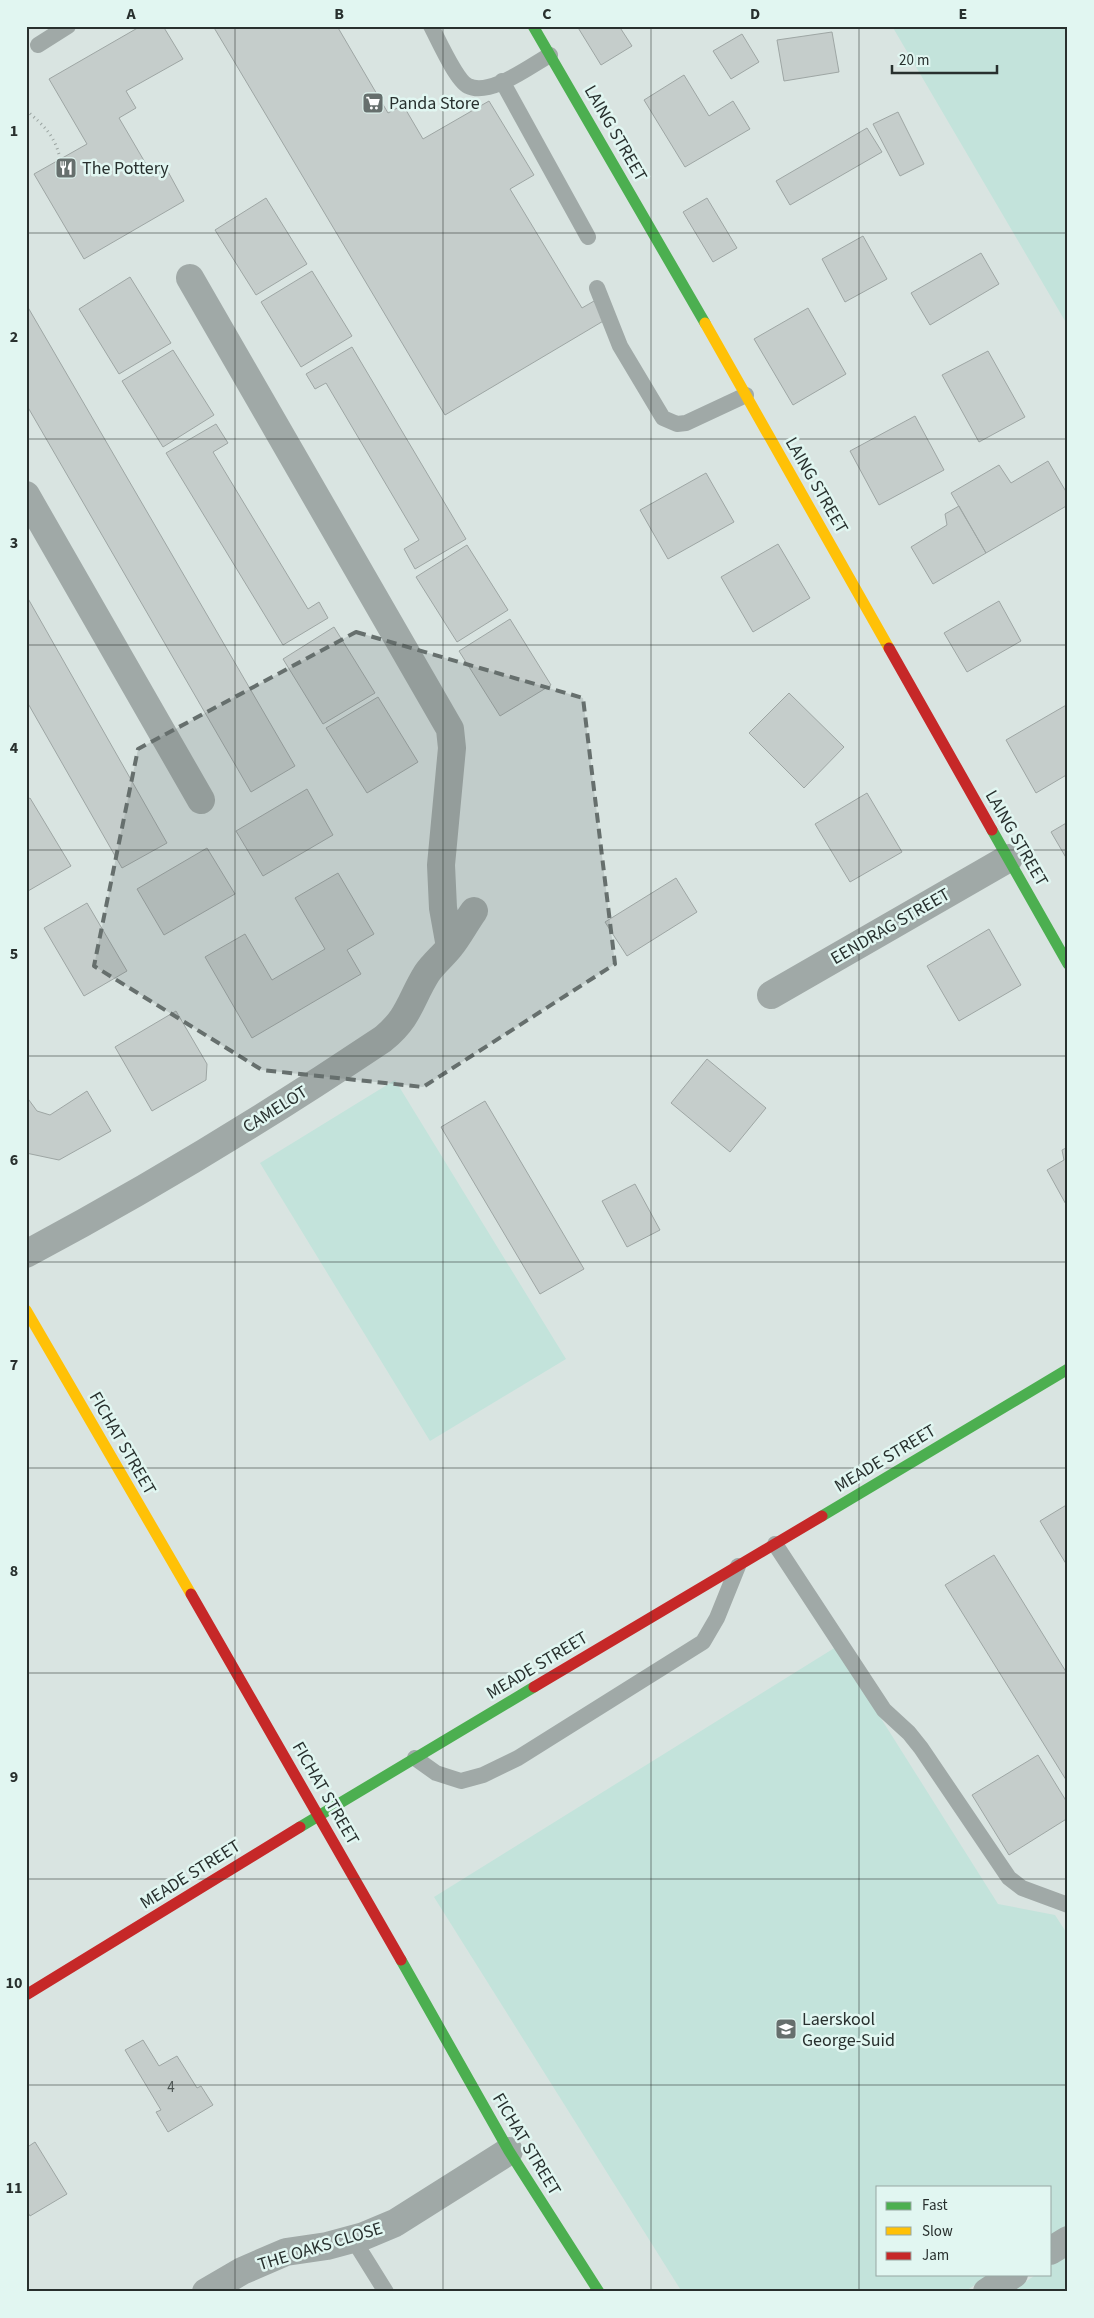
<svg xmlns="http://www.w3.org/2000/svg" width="1094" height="2318" font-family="'Source Sans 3',sans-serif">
	<rect width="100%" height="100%" fill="#d9e4e1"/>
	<path fill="#c3e3db" d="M892 26H1068V326Z
		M395 1080 566 1359 430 1441 260 1163Z
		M836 1647 998 1904 1055 1915 1068 1935V2227L1050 2238V2187H878V2274H992L964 2292H682L434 1897Z
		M1068 2254V2292H1010L1037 2274H1050V2266Z"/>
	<path fill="#c5cdcb" stroke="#9ea6a4" d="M141 26H163L183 59 126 91 136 108 119 118 153 176 166 168 184 201 84 259 34 174 87 144 49 79Z
		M213 26H337L388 113 403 105 423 139 489 101 534 175 510 189 582 308 594 301 605 320 445 415Z
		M577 26H619L632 46 601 65Z
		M832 32 839 72 784 81 777 40Z
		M742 34 759 62 731 79 713 51Z
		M684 75 709 116 733 101 750 129 685 167 644 100Z
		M898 112 924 164 900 176 873 124Z
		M867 128 882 152 790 205 776 181Z
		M266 198 307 264 256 295 215 230Z
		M707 198 737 248 713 262 683 212Z
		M863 236 887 279 845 302 822 259Z
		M981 253 999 284 930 325 911 293Z
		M312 271 352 336 301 367 261 302Z
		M130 277 171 343 119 374 79 309Z
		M26 304 295 766 251 792 26 404Z
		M808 308 846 374 793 405 754 339Z
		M352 347 466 539 415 569 404 549 419 540 326 383 315 389 306 374Z
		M173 350 214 415 163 447 122 381Z
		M988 351 1025 417 979 442 942 375Z
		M915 416 944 470 879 505 850 451Z
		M216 424 228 443 213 452 308 609 319 602 328 618 283 645 166 453Z
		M1048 461 1068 495V505L986 553 951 493 999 465 1011 483Z
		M706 473 734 522 668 559 640 510Z
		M959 506 986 553 933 584 911 547 947 525 945 514Z
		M778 544 810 598 753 632 721 577Z
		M467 545 508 610 457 642 416 577Z
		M26 595 167 843 122 868 26 700Z
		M999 601 1021 641 967 672 944 633Z
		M510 619 551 685 500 716 459 651Z
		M334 627 375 693 323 724 283 659Z
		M789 693 844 747 804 788 749 733Z
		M378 697 418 762 367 793 326 728Z
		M1068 704V774L1036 793 1006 740Z
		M307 789 333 835 263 876 236 831Z
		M867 793 902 852 850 882 815 824Z
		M30 798 71 866 28 891 26 887V800Z
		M1068 822V861L1051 832Z
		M207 848 235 894 164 935 137 889Z
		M338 873 374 934 347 950 361 974 252 1038 205 957 245 934 272 980 325 949 295 898Z
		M676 878 697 912 627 956 605 922Z
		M87 903 127 971 84 996 44 928Z
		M989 929 1021 985 959 1021 927 966Z
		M176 1011 207 1064 206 1080 152 1111 115 1047Z
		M707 1059 766 1108 730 1152 671 1103Z
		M87 1091 111 1131 59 1160 26 1153V1096L37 1111 50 1115Z
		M485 1101 584 1269 540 1294 441 1127Z
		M1068 1147V1208L1047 1170 1064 1160 1062 1150Z
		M635 1184 660 1230 627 1247 602 1201Z
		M1068 1504V1567L1040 1521Z
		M994 1555 1068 1675V1783L945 1585Z
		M1038 1755 1068 1804V1818L1009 1855 972 1795Z
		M143 2040 159 2066 177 2056 197 2088 201 2086 213 2105 168 2132 156 2112 161 2110 125 2050Z
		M35 2142 67 2194 30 2216 26 2209V2148Z"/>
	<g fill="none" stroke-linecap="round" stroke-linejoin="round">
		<path stroke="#9aa3a0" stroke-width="3" stroke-dasharray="1 4" stroke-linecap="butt" d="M26 110C44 126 54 134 60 158"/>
		<path stroke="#a0a9a7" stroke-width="16" d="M431 26C438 39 456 80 468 86 490 97 530 66 550 55
			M38 45 68 26
			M502 81 588 237
			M597 288 620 346 663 418 677 424 686 423 746 395
			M775 1544 884 1710 909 1733 921 1748 1009 1878 1022 1888 1068 1905
			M415 1758 436 1773 461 1781 483 1775 518 1758 703 1642 717 1618 738 1566
			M353 2239 386 2292"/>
		<path stroke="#a0a9a7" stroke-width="28" d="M190 278 450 729 452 748 441 865 443 908 450 947
			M26 495 201 800
			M771 995 1009 858
			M26 1254C148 1189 268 1116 383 1039 410 1017 410 1000 427 973 434 963 443 956 450 947 459 936 466 922 474 911
			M1050 2251 1068 2240
			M206 2292 242 2271 286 2252 327 2246 364 2236 395 2223 509 2151
			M987 2292 1014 2274"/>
		<path stroke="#4caf50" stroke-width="11" d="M533 26 705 323
			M992 830 1068 964
			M822 1516 1068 1369
			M300 1827 534 1687
			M401 1960 509 2151 599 2292"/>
		<path stroke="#ffc107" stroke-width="11" d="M705 323 889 648
			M26 1310 191 1594"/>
		<path stroke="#c62828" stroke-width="11" d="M889 648 992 830
			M191 1594 401 1960
			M534 1687 822 1516
			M26 1995 300 1827"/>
	</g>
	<path fill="#666f6d" fill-opacity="0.2" stroke="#666f6d" stroke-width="4" stroke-dasharray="10 6" stroke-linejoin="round" d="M356 632 583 698 615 964 423 1087 262 1070 94 966 138 749Z"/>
	<path fill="none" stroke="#28302e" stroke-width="1" stroke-opacity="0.55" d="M235 26V2292M443 26V2292M651 26V2292M859 26V2292M26 233H1068M26 439H1068M26 645H1068M26 850H1068M26 1056H1068M26 1262H1068M26 1468H1068M26 1673H1068M26 1879H1068M26 2085H1068"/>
	<defs>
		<g id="supermarket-square" transform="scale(1.125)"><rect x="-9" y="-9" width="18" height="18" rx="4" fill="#666f6d" stroke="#e1f6f1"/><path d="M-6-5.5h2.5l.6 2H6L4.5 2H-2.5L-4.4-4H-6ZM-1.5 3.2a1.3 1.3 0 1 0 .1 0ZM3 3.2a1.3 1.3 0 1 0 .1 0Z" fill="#fff"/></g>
		<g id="restaurant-square" transform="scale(1.125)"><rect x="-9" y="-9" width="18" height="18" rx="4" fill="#666f6d" stroke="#e1f6f1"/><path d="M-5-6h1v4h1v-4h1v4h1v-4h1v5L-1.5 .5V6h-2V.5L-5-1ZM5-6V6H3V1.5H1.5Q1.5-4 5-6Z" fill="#fff"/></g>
		<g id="school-square" transform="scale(1.125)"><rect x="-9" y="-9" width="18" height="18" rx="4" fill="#666f6d" stroke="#e1f6f1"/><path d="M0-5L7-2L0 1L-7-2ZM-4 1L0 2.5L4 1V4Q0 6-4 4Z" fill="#fff"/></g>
	</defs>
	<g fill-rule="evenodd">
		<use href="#supermarket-square" x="373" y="103"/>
		<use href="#restaurant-square" x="66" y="168"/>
		<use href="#school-square" x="786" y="2029"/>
	</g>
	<g text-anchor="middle" stroke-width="5" stroke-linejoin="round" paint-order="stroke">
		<g font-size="15" fill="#4f5755">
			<text x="171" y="2092">4</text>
		</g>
		<g font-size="18" fill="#28302e" stroke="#e1f6f1" text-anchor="start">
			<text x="389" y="109">Panda Store</text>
			<text x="82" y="174">The Pottery</text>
			<text x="802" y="2025">Laerskool<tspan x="802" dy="21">George-Suid</tspan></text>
		</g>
		<g font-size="18" fill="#28302e" stroke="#e1f6f1">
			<text transform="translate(616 133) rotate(60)" y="6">LAING STREET</text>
			<text transform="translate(817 485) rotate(60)" y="6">LAING STREET</text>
			<text transform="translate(1017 838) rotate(60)" y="6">LAING STREET</text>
			<text transform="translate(890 926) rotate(-30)" y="6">EENDRAG STREET</text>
			<text transform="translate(275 1109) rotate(-32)" y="6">CAMELOT</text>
			<text transform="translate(123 1443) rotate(60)" y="6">FICHAT STREET</text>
			<text transform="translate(885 1458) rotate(-31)" y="6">MEADE STREET</text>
			<text transform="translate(537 1665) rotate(-31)" y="6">MEADE STREET</text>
			<text transform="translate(326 1793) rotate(60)" y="6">FICHAT STREET</text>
			<text transform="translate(190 1874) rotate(-32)" y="6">MEADE STREET</text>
			<text transform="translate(527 2144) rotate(59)" y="6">FICHAT STREET</text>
			<text transform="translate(320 2246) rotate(-17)" y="6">THE OAKS CLOSE</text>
		</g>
	</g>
	<rect width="1094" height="2318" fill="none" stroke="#e1f6f1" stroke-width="55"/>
	<rect x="876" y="2186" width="175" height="90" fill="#e1f6f1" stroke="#97a7a3"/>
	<rect x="886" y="2202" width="25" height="8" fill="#4caf50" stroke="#97a7a3"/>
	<text x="922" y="2210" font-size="15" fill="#28302e">Fast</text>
	<rect x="886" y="2227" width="25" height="8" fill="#ffc107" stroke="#97a7a3"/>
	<text x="922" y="2236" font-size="15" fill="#28302e">Slow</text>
	<rect x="886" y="2252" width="25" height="8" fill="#c62828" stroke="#97a7a3"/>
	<text x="922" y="2260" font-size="15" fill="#28302e">Jam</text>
	<path d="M892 65v8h105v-8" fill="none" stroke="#28302e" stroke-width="2.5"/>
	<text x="899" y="65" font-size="15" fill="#28302e" stroke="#e1f6f1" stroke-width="4" paint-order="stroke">20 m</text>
	<rect x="28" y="28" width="1038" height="2262" fill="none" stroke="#28302e" stroke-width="2"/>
	<g font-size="16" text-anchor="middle" font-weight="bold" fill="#28302e">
		<text x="131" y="19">A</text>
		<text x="339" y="19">B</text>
		<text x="547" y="19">C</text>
		<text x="755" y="19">D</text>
		<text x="963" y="19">E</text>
		<text x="14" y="136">1</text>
		<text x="14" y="342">2</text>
		<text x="14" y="548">3</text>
		<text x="14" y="753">4</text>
		<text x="14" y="959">5</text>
		<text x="14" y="1165">6</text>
		<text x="14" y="1370">7</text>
		<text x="14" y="1576">8</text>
		<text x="14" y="1782">9</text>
		<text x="14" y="1988">10</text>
		<text x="14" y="2193">11</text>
	</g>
</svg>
